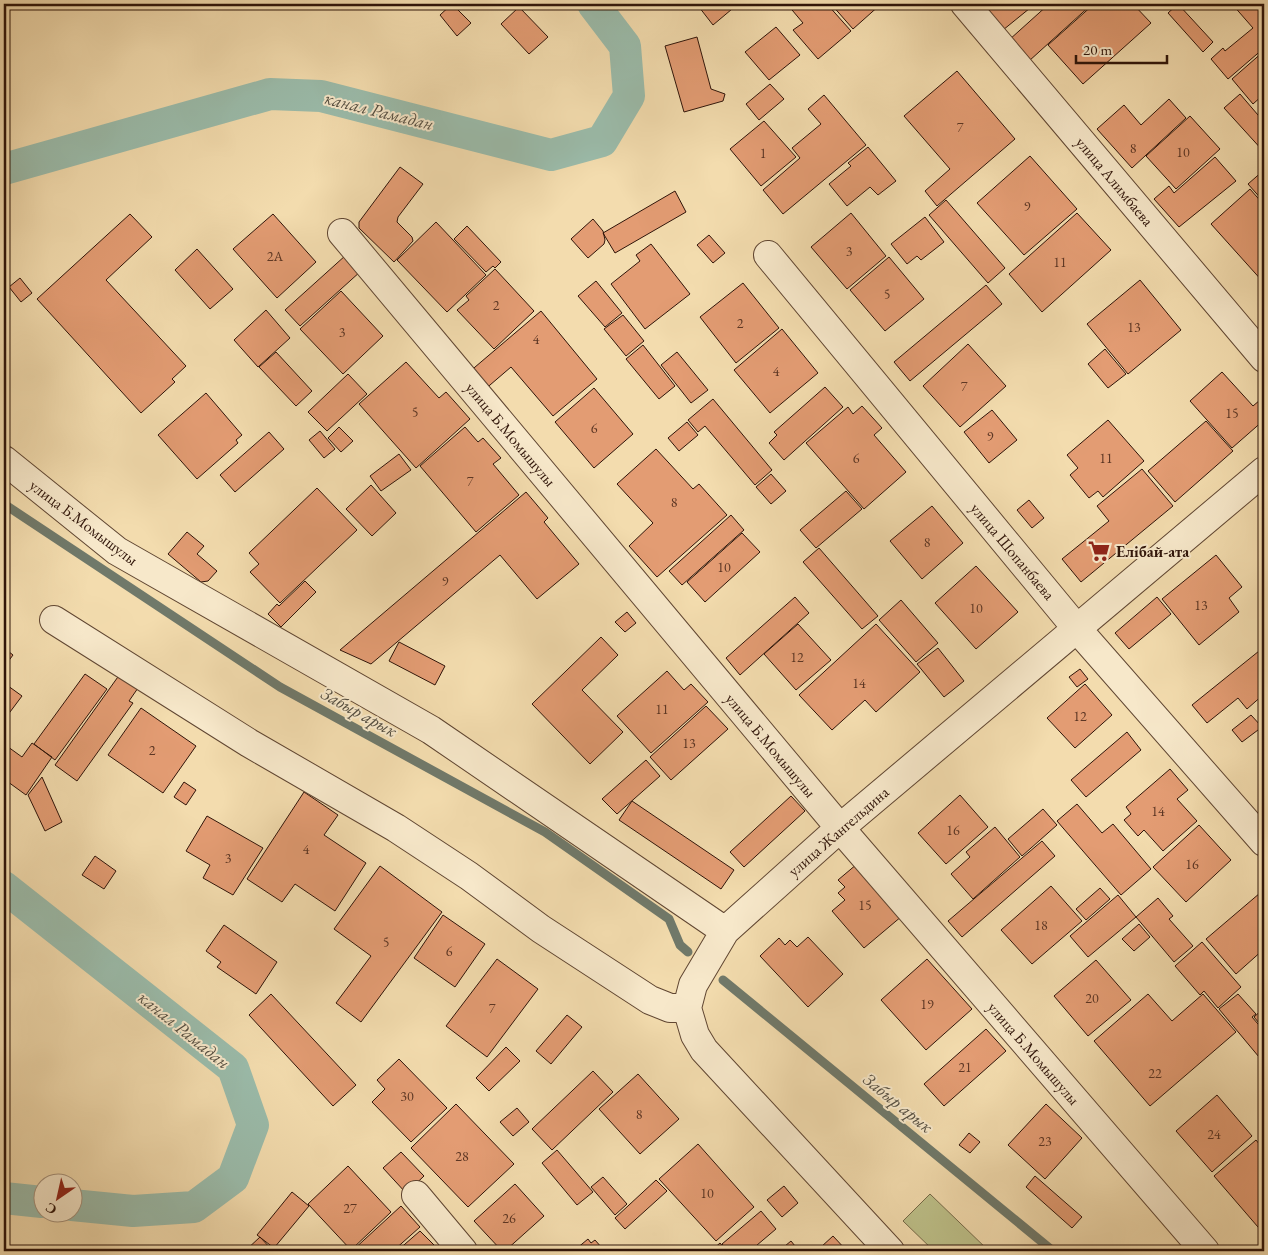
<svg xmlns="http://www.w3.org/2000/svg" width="1268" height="1255" font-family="'EB Garamond',serif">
	<rect width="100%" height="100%" fill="#f3dcae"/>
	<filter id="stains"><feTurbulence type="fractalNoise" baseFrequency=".004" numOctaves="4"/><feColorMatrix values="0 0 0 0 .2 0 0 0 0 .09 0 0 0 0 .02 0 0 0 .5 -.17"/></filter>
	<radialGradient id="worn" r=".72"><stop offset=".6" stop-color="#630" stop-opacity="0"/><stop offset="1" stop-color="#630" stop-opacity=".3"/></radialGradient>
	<path fill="#bdc089" stroke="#766a49" d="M930 1194 989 1251H934L903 1221Z"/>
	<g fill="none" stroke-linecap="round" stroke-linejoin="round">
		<path stroke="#70796a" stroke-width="9" d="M4 504 280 687 545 832 669 919 680 945 688 952
			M723 980 1053 1251"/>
		<path stroke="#9bbcab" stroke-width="32" d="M4 169 270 94 321 96 551 155 602 141 629 96 625 46 593 4
			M4 887 233 1068 253 1125 233 1178 194 1207 133 1211 72 1205
			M4 1198 42 1202"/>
	</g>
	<path fill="#e39c73" stroke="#2f1409" d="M452 4 471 23 457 36 440 15Z
		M703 4H738L713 25 699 7Z
		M787 4H827L851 31 818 59 793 30 803 23Z
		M831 4H881L853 29Z
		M981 4H1035L1003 30Z
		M1049 4H1092L1029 61 1009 40Z
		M1094 4H1133L1151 23 1083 84 1048 45Z
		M1178 4 1213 42 1203 52 1168 13Z
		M1232 4H1253L1264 17V48L1228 79 1211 59 1223 48 1225 51 1253 28Z
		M519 7 548 37 529 54 501 24Z
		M776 27 800 55 769 80 745 52Z
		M697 37 711 89 725 94 723 101 684 112 665 46Z
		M1264 51V94L1253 104 1232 79Z
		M957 71 1015 139 937 206 925 191 950 169 904 116Z
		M770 84 784 99 759 120 746 104Z
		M1240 94 1264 122V152L1224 108Z
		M824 95 866 145 783 214 763 190 800 158 792 148 821 124 808 109Z
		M1169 99 1186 118 1132 168 1097 129 1124 105 1141 125Z
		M1190 116 1220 149 1176 189 1146 156Z
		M764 121 796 157 761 186 730 149Z
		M868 147 896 181 878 195 870 187 847 206 829 184 851 166 848 163Z
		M1030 156 1077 209 1024 255 977 203Z
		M1215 157 1236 181 1179 227 1154 199 1169 186 1174 193Z
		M400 167 423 184 398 217 397 222 412 237 413 241 394 262 359 228V222Z
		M1264 170V202L1248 184Z
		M1250 189 1264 205V283L1211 224Z
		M675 191 686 212 615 253 603 233Z
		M946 200 1005 268 988 283 929 215Z
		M851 213 886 256 847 289 811 247Z
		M1077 213 1111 250 1042 312 1009 274Z
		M130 214 152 237 106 280 186 366 172 379 175 382 141 413 37 299Z
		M273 214 316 262 277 298 233 249Z
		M925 217 944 242 921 260 917 256 907 264 891 244Z
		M593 219 603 231 605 240 604 244 588 258 571 239Z
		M436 222 486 275 447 312 397 260Z
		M467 226 501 262 495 268 493 266 486 272 454 239Z
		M709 235 725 253 713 263 697 245Z
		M651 244 690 294 645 329 611 284 640 261 636 255Z
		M197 249 233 289 210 309 175 270Z
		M346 255 361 271 300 326 285 310Z
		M889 257 924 299 885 331 850 290Z
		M495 269 534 311 494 349 457 310 469 300 466 296Z
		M20 278 32 293 21 302 9 287Z
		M1140 280 1181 330 1128 374 1087 324Z
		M596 281 622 313 605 327 578 296Z
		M743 283 779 328 736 363 700 317Z
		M986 285 1002 304 910 381 894 362Z
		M341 291 383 336 343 374 300 329Z
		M266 310 290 338 258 367 234 340Z
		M541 311 597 379 553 416 511 367 483 391 468 373Z
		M623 315 644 341 626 356 604 329Z
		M782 329 818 373 770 413 734 370Z
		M968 344 1006 386 960 427 923 386Z
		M643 345 675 386 659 399 626 359Z
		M1105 349 1126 374 1108 388 1088 364Z
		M276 352 312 391 296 406 259 367Z
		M677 352 708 390 691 403 661 365Z
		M406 362 439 398 446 392 470 419 416 468 359 404Z
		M1222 372 1253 406 1260 400 1264 404V420L1232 448 1190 401Z
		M348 374 367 394 327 431 308 412Z
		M825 387 843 407 784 460 769 443 777 435 774 432Z
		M594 388 633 434 594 468 555 422Z
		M206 393 242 435 236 440 238 443 197 479 158 435Z
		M713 399 772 470 755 485 705 426 698 432 688 420Z
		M862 406 882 428 874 435 906 472 864 509 806 443 848 407 853 414Z
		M992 410 1017 440 989 463 964 432Z
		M1108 420 1144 461 1103 497 1098 491 1089 498 1070 475 1078 468 1067 455Z
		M1206 421 1233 451 1175 502 1148 471Z
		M687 422 698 435 679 451 668 438Z
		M339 427 353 441 341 452 328 438Z
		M465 427 478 442 483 438 501 458 493 464 519 495 476 532 420 466Z
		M320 431 335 449 324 458 309 440Z
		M269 432 284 449 235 492 220 475Z
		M656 449 693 489 699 484 727 515 657 577 629 546 653 523 617 484Z
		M399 454 411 470 381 491 370 476Z
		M1142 469 1173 506 1081 582 1062 559 1109 521 1097 506Z
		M771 474 786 491 771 504 756 487Z
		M371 485 396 513 372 536 346 509Z
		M317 488 357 530 280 603 250 572 259 564 249 553Z
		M846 491 862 509 816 548 800 530Z
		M526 492 548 518 544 522 579 564 537 599 500 555 371 664 340 650Z
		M1029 500 1044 518 1032 528 1017 510Z
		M932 506 963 543 922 579 890 541Z
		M731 515 744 530 682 585 669 571Z
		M187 532 204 546 197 554 217 571 208 581 201 582 168 554Z
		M742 533 760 552 705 602 687 582Z
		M819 548 878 616 862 629 803 562Z
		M1216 555 1242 587 1229 598 1239 612 1199 645 1162 599Z
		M976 566 1018 612 976 649 935 603Z
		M305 581 316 592 281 627 268 614 277 604 279 606Z
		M795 597 809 613 740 675 726 658Z
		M1157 597 1171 614 1129 649 1115 633Z
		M901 600 938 643 916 662 879 620Z
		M627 612 636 623 625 632 615 622Z
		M798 624 831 660 796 690 764 654Z
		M876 624 920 672 876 712 865 700 832 730 799 695Z
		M601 637 618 655 582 690 623 732 590 764 532 704Z
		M399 642 445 666 435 685 389 661Z
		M1264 647V694L1247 709 1238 698 1207 723 1192 705Z
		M4 648 13 655 4 667Z
		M938 648 964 681 944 697 917 664Z
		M1080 669 1088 679 1077 687 1069 677Z
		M667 671 684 690 691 684 708 702 651 753 617 716Z
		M85 674 107 689 55 760 34 744Z
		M120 674 138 688 129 701 133 703 77 781 55 765Z
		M4 683 22 696 4 720Z
		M1085 684 1112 715 1075 748 1047 718Z
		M706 706 728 729 671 780 650 757Z
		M141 708 196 746 163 793 108 755Z
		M1251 715 1262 727 1242 742 1232 730Z
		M1127 732 1141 750 1086 797 1071 780Z
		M32 743 52 757 26 795 4 779V744L22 757Z
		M646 760 660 776 617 814 602 799Z
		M1170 769 1188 790 1177 799 1197 821 1163 851 1144 830 1138 836 1124 820 1131 814 1126 807Z
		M42 777 62 822 45 831 28 795Z
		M184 782 196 790 186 805 174 797Z
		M304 792 338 815 324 835 366 863 335 911 295 884 282 902 247 879Z
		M960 795 988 827 946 864 918 833Z
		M791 796 805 811 744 867 730 852Z
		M632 801 734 870 721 889 619 820Z
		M1077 804 1102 833 1113 824 1151 869 1121 895 1057 821Z
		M1043 809 1057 825 1022 856 1008 839Z
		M207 816 263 848 233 895 203 878 210 865 186 851Z
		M1199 825 1231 860 1186 902 1153 867Z
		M995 827 1020 857 973 899 951 874 970 857 966 852Z
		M1042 841 1055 856 962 937 948 921Z
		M95 856 116 871 104 889 82 875Z
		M857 864 902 916 864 948 832 911 845 900 838 893 845 887 838 880Z
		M380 866 442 912 361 1022 336 1003 371 956 334 929Z
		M1051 886 1082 921 1032 964 1001 930Z
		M1100 888 1110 899 1086 920 1076 909Z
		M1260 893 1264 899V949L1236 974 1206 939Z
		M1118 895 1136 917 1088 957 1070 936Z
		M1158 898 1173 916 1169 919 1193 946 1174 962 1136 917Z
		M443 915 485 944 455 987 414 958Z
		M1139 924 1150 937 1134 951 1122 939Z
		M224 925 277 962 256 994 217 967 221 962 206 951Z
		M808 937 843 974 808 1007 760 956 779 938 785 945 790 940 797 947Z
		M1202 942 1241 987 1218 1008 1204 991 1200 995 1175 966Z
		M497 959 538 989 487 1057 446 1026Z
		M927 959 972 1009 926 1050 881 1000Z
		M1096 960 1131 1000 1088 1036 1054 996Z
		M271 994 356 1085 333 1106 249 1015Z
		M1148 994 1172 1021 1203 994 1236 1032 1150 1106 1094 1041Z
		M1238 994 1256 1014 1252 1017 1264 1031V1063L1219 1009Z
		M1264 1008V1029L1254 1017Z
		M567 1015 582 1027 551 1064 536 1051Z
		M986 1029 1006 1051 944 1106 924 1084Z
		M506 1047 520 1061 489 1091 476 1078Z
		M399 1059 447 1108 411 1142 372 1102 385 1089 377 1080Z
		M593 1071 613 1092 552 1150 532 1129Z
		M638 1074 679 1119 640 1154 599 1109Z
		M1217 1095 1252 1136 1212 1172 1176 1131Z
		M456 1104 514 1164 468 1207 411 1148Z
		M1046 1104 1082 1138 1045 1179 1008 1145Z
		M517 1108 529 1122 513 1136 500 1122Z
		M969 1133 980 1142 970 1153 959 1145Z
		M1256 1140 1264 1150V1234L1214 1176Z
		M698 1144 754 1207 716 1241 659 1179Z
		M557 1150 593 1192 577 1205 542 1163Z
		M401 1152 424 1176 406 1193 383 1168Z
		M348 1166 391 1212 351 1250 308 1204Z
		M1035 1176 1082 1217 1072 1228 1026 1187Z
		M603 1177 627 1204 615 1215 591 1187Z
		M656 1180 667 1191 625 1229 615 1218Z
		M515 1184 544 1216 505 1251H502L474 1221Z
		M784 1186 798 1203 782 1217 767 1200Z
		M292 1192 309 1206 274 1248 257 1235Z
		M401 1206 420 1227 393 1251H352Z
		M761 1211 776 1229 750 1251H729L722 1244Z
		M420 1231 434 1245 428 1251H397Z
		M833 1236 847 1251H825L821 1247Z
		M260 1237 273 1251H245Z
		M588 1239 591 1243 595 1240 602 1248 598 1251H578L576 1249Z
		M791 1241 799 1251H779Z
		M720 1243 727 1251H711Z"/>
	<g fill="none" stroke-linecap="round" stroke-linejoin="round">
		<g stroke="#604632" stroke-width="30">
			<path id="minor" d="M965 4 1264 358
				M342 233 840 828 1205 1251
				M768 255 1078 630 1264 842
				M4 460 117 551 431 730 725 931
				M54 620 249 743 396 828 469 876 541 929 650 1000 670 1008H687
				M416 1195 463 1251
				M890 1251 704 1050 695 1035 687 1008 693 985 725 931 840 828 1264 471"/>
		</g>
		<use href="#minor" stroke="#f7e8ca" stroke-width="28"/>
	</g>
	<defs>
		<g id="supermarket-bare" transform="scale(1.725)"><path d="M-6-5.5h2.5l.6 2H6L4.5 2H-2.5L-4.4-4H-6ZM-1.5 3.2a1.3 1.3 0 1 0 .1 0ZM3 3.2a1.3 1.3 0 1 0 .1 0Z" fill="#8f2418" stroke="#f7e8ca" stroke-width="2.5" paint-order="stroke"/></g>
	</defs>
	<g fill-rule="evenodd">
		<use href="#supermarket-bare" x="1099" y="551"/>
	</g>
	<g text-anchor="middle" stroke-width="4" stroke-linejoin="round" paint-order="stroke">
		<g font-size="14" fill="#5c3624">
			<text x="960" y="132">7</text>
			<text x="1133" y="153">8</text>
			<text x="1183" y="157">10</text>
			<text x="763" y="158">1</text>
			<text x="1027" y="211">9</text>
			<text x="849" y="256">3</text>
			<text x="275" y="261">2А</text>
			<text x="1060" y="267">11</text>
			<text x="887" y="299">5</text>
			<text x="496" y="310">2</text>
			<text x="740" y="328">2</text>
			<text x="1134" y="332">13</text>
			<text x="342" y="337">3</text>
			<text x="536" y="344">4</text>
			<text x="776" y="376">4</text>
			<text x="964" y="391">7</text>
			<text x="415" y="417">5</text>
			<text x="1232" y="418">15</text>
			<text x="594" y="433">6</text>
			<text x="990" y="441">9</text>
			<text x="856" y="463">6</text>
			<text x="1106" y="463">11</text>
			<text x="470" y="486">7</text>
			<text x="674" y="507">8</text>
			<text x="927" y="547">8</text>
			<text x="724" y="572">10</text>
			<text x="445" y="586">9</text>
			<text x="1201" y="610">13</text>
			<text x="976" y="613">10</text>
			<text x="797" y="662">12</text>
			<text x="859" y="688">14</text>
			<text x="662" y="714">11</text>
			<text x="1080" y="721">12</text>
			<text x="689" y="748">13</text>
			<text x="152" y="755">2</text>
			<text x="1158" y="816">14</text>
			<text x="953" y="835">16</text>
			<text x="306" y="854">4</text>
			<text x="228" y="863">3</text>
			<text x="1192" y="869">16</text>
			<text x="865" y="910">15</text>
			<text x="1041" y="930">18</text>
			<text x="386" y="947">5</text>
			<text x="449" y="956">6</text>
			<text x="1092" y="1003">20</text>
			<text x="927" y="1009">19</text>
			<text x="492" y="1013">7</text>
			<text x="965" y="1072">21</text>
			<text x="1155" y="1078">22</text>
			<text x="407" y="1101">30</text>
			<text x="639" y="1119">8</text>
			<text x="1214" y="1139">24</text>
			<text x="1045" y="1146">23</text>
			<text x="462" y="1161">28</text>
			<text x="707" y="1198">10</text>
			<text x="350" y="1213">27</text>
			<text x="509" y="1223">26</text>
		</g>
		<g font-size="16" fill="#2f1409" stroke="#f7e8ca">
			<text transform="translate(1115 181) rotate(50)" y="6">улица Алимбаева</text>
			<text transform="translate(511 434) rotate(50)" y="6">улица Б.Момышулы</text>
			<text transform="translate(84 522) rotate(37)" y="6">улица Б.Момышулы</text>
			<text transform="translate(1013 551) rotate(50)" y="6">улица Шопанбаева</text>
			<text transform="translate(771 745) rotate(50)" y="6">улица Б.Момышулы</text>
			<text transform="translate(838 831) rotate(-41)" y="6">улица Жангельдина</text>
			<text transform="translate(1034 1053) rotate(49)" y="6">улица Б.Момышулы</text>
		</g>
		<g font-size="16" font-weight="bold" fill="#2f1409" stroke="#f7e8ca" text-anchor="start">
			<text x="1116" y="557">Елібай-ата</text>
		</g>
		<g font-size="18" font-style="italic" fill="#554f42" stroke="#f7e8ca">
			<text transform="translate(379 111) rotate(14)" y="6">канал Рамадан</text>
			<text transform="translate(359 712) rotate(29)" y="6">Забыр арык</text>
			<text transform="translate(184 1030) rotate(39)" y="6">канал Рамадан</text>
			<text transform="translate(898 1103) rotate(39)" y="6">Забыр арык</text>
		</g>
	</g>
	<rect width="1268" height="1255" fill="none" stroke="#f3dcae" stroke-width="20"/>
	<rect x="5" y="5" width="1258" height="1245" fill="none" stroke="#2f1409" stroke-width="2.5"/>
	<rect x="10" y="10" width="1248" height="1235" fill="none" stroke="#2f1409"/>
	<g transform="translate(58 1198) rotate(214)"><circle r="24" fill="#f7e8ca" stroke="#a7937d"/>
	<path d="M0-4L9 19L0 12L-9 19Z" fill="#8f2418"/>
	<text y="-8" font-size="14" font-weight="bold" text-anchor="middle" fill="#2f1409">С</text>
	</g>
	<path d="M1076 55v8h91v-8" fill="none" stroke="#2f1409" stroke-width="2.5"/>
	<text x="1083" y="55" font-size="15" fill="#2f1409" stroke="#f7e8ca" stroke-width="4" paint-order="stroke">20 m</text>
	<rect width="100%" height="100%" filter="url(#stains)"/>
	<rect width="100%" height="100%" fill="url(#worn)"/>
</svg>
